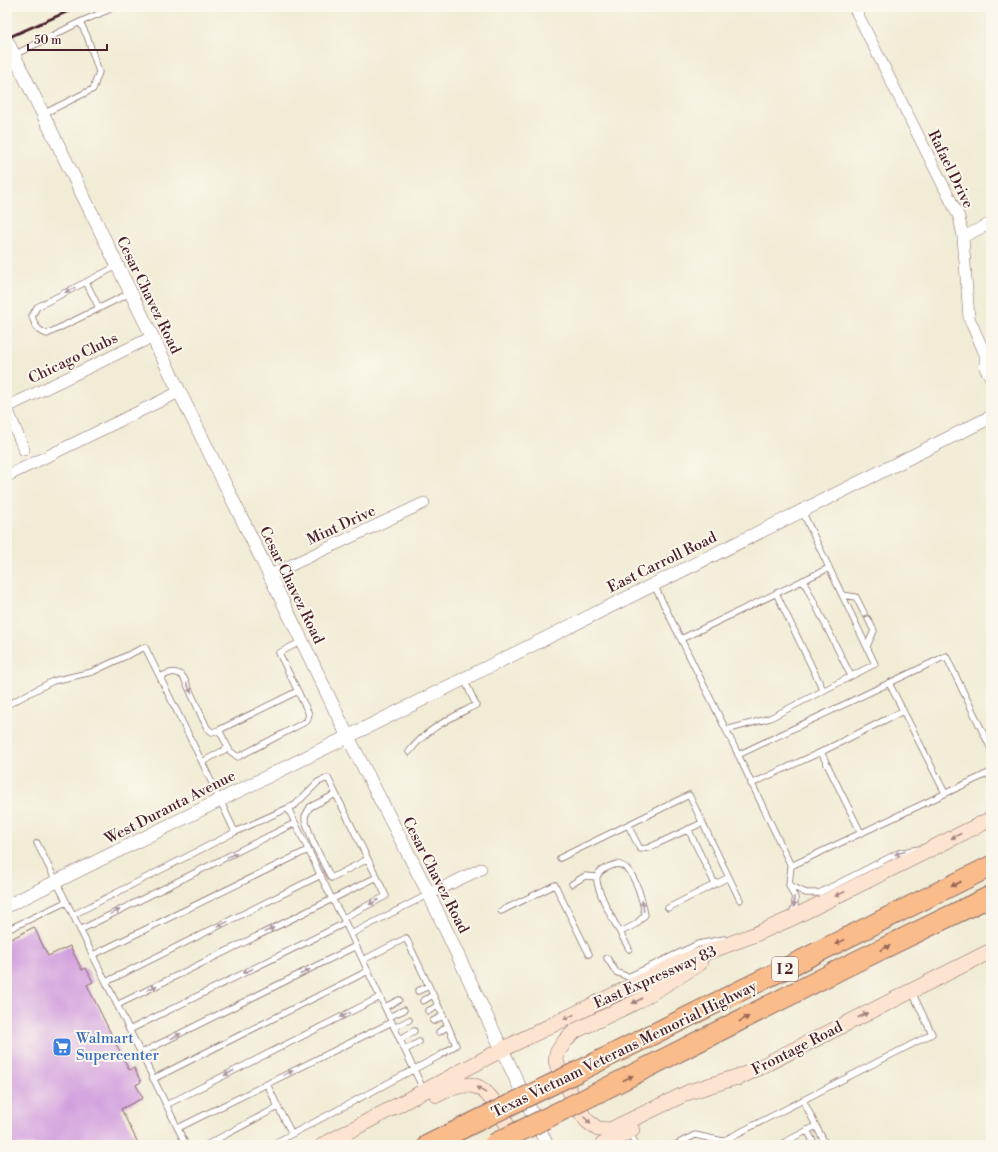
<svg xmlns="http://www.w3.org/2000/svg" width="998" height="1152" font-family="'Libre Bodoni',serif">
	<rect width="100%" height="100%" fill="#fbf7ec"/>
	<filter id="ink" filterUnits="userSpaceOnUse"><feTurbulence type="fractalNoise" baseFrequency=".025" numOctaves="2"/><feDisplacementMap in="SourceGraphic" scale="8" xChannelSelector="R" yChannelSelector="G"/><feConvolveMatrix kernelMatrix="1 2 1 2 8 2 1 2 1" color-interpolation-filters="sRGB"/></filter>
	<filter id="wash" filterUnits="userSpaceOnUse"><feTurbulence type="fractalNoise" baseFrequency=".012" numOctaves="4" result="noise"/><feDisplacementMap in="SourceGraphic" scale="16" xChannelSelector="R" yChannelSelector="G"/><feGaussianBlur stdDeviation="0.9" result="paint"/><feColorMatrix in="noise" values="0 0 0 0 0 0 0 0 0 0 0 0 0 0 0 0 0 1.4 0 .05"/><feComposite in="paint" operator="in"/></filter>
	<g filter="url(#wash)">
		<rect width="100%" height="100%" fill="#f1ecd5"/>
		<g id="blocks">
			<path fill="#d19ede" d="M34 927 48 956 70 946 82 970 86 968 93 982 87 985 129 1070 134 1068 141 1082 136 1085 143 1098 121 1109 139 1145H7V941Z"/>
		</g>
	</g>
	<g filter="url(#ink)">
		<use href="#blocks" fill-opacity="0" stroke="#846766" stroke-width="1"/>
		<g fill="none" stroke-linecap="round" stroke-linejoin="round">
			<g stroke="#846766" stroke-width="7">
				<path id="service" d="M80 22 115 7
					M14 55 80 22 87 36 99 72 93 89 43 114
					M117 266 37 307 32 316C35 326 37 330 47 334L130 293
					M86 282 99 308
					M803 580 851 676
					M654 585 734 746 791 866 789 885 795 898V907L791 915
					M776 593 823 690
					M842 595 856 597 864 613
					M681 639 829 568
					M867 646 874 631 868 619
					M160 677C169 673 176 669 184 678L207 728 212 732 219 730
					M889 683 945 793
					M298 691 219 730 230 751 238 757 307 721 309 714 279 653 302 641
					M7 705 53 681 92 672 145 647 202 762 235 832 73 915 37 843
					M726 730 770 718 875 664 802 511
					M409 752C427 728 451 718 476 705L464 679
					M821 752 861 833
					M738 755 946 656 991 749
					M202 762 228 748
					M751 784 821 752 903 711
					M336 794 310 807 305 816V820L313 842 331 878 368 859
					M288 808 332 899 343 918 424 1091
					M628 825 640 849 648 848 702 823
					M688 829 715 884
					M235 832 295 805 318 782 328 778 386 896 343 918
					M560 858 689 795 740 900
					M791 866 991 772
					M572 884 585 876 597 877
					M789 885 806 893H819L898 853 919 849
					M668 908 729 877
					M501 911 555 885 589 954
					M73 915 186 1145
					M7 930 66 902
					M80 930 295 823
					M621 932 636 924 645 915C643 901 636 877 626 868 624 866 620 865 617 864 610 866 599 869 597 877 594 890 622 935 629 949
					M351 934 429 894
					M93 955 308 850
					M607 958 616 972 628 977 698 944 724 939
					M106 982 321 875
					M418 991 429 986
					M423 1001 433 995
					M117 1005 377 877
					M385 1007 399 1000
					M428 1011 438 1006
					M389 1017 404 1010
					M433 1021 443 1016
					M394 1028 409 1020
					M129 1030 345 923
					M439 1032 448 1026
					M400 1039 414 1031
					M405 1050 419 1042
					M141 1053 356 946
					M153 1079 368 971
					M267 1084 278 1107
					M166 1105 380 997
					M816 1126 826 1145
					M178 1128 392 1022
					M807 1130 815 1145
					M630 1133 636 1145
					M292 1134 441 1055 456 1045 448 1026 406 938 363 960
					M730 1137 734 1145
					M206 1145 278 1107 292 1134 271 1145
					M675 1145 695 1135 723 1141 932 1034 912 992
					M779 1145 816 1126 803 1100"/>
			</g>
			<g stroke="#846766" stroke-width="12">
				<path id="minor" d="M854 7 959 217 963 237 969 318 985 354V368L991 378
					M963 237 991 223
					M7 407 152 337
					M7 408 24 450
					M7 476 179 392
					M270 575 424 503
					M429 894 481 869"/>
			</g>
			<g stroke="#846766" stroke-width="14">
				<path id="tertiary" d="M7 41 302 641 348 737 429 894 547 1145
					M7 906 991 417"/>
			</g>
			<g stroke="#846766" stroke-width="16">
				<path id="secondary" d="M700 963 638 1001 575 1031 565 1041 557 1053 556 1061 559 1070 580 1111 587 1121 598 1129 610 1130 689 1092 746 1074
					M738 1078 991 951
					M437 1095C472 1076 485 1084 503 1117 507 1126 514 1136 517 1145
					M323 1145 503 1049 681 962 756 934 790 919 991 819
					M602 1145 632 1130"/>
			</g>
			<g stroke="#846766" stroke-width="22">
				<path id="motorway" d="M579 1071 991 866
					M593 1095 849 965 991 896
					M428 1145 481 1119"/>
			</g>
			<use href="#service" stroke="#fff" stroke-width="5.5"/>
			<use href="#minor" stroke="#fff" stroke-width="11"/>
			<use href="#tertiary" stroke="#fff" stroke-width="13"/>
			<use href="#secondary" stroke="#fde4d1" stroke-width="15"/>
			<use href="#motorway" stroke="#fabc8b" stroke-width="20"/>
			<path stroke="#4a1f2b" stroke-width="3" d="M7 38 78 7"/>
			<g stroke="#846766" stroke-width="22" stroke-linecap="butt">
				<path id="motorway-bridge" d="M481 1119 579 1071
					M494 1144 593 1095"/>
			</g>
			<use href="#motorway-bridge" stroke="#fabc8b" stroke-width="20"/>
		</g>
		<defs><path id="oneway-solid" d="M-6-.8H1V-3.2L6.5 0L1 3.2V.8H-6Z"/></defs>
		<g fill="#ae9aa0">
			<use href="#oneway-solid" transform="translate(70 290) rotate(153)"/>
			<use href="#oneway-solid" transform="translate(189 688) rotate(65)"/>
			<use href="#oneway-solid" transform="translate(900 853) rotate(164)"/>
			<use href="#oneway-solid" transform="translate(232 855) rotate(-26)"/>
			<use href="#oneway-solid" transform="translate(374 902) rotate(153)"/>
			<use href="#oneway-solid" transform="translate(794 902) rotate(90)"/>
			<use href="#oneway-solid" transform="translate(643 906) rotate(-99)"/>
			<use href="#oneway-solid" transform="translate(115 912) rotate(-26)"/>
			<use href="#oneway-solid" transform="translate(223 924) rotate(154)"/>
			<use href="#oneway-solid" transform="translate(269 930) rotate(-26)"/>
			<use href="#oneway-solid" transform="translate(248 971) rotate(154)"/>
			<use href="#oneway-solid" transform="translate(305 972) rotate(-27)"/>
			<use href="#oneway-solid" transform="translate(152 988) rotate(-26)"/>
			<use href="#oneway-solid" transform="translate(345 1015) rotate(153)"/>
			<use href="#oneway-solid" transform="translate(176 1036) rotate(-27)"/>
			<use href="#oneway-solid" transform="translate(229 1073) rotate(153)"/>
			<use href="#oneway-solid" transform="translate(288 1073) rotate(-26)"/>
		</g>
		<g fill="#a4827e">
			<use href="#oneway-solid" transform="translate(956 836) rotate(153)"/>
			<use href="#oneway-solid" transform="translate(840 894) rotate(154)"/>
			<use href="#oneway-solid" transform="translate(637 1001) rotate(152)"/>
			<use href="#oneway-solid" transform="translate(863 1015) rotate(-27)"/>
			<use href="#oneway-solid" transform="translate(569 1017) rotate(154)"/>
			<use href="#oneway-solid" transform="translate(481 1090) rotate(-148)"/>
			<use href="#oneway-solid" transform="translate(587 1120) rotate(46)"/>
		</g>
		<g fill="#996656">
			<use href="#oneway-solid" transform="translate(956 884) rotate(153)"/>
			<use href="#oneway-solid" transform="translate(840 942) rotate(154)"/>
			<use href="#oneway-solid" transform="translate(885 948) rotate(-26)"/>
			<use href="#oneway-solid" transform="translate(744 1019) rotate(-27)"/>
			<use href="#oneway-solid" transform="translate(628 1078) rotate(-27)"/>
		</g>
	</g>
	<defs>
		<g id="supermarket-square" transform="scale(1)"><rect x="-9" y="-9" width="18" height="18" rx="4" fill="#3f7fe0" stroke="#fbf7ec"/><path d="M-6-5.5h2.5l.6 2H6L4.5 2H-2.5L-4.4-4H-6ZM-1.5 3.2a1.3 1.3 0 1 0 .1 0ZM3 3.2a1.3 1.3 0 1 0 .1 0Z" fill="#fff"/></g>
	</defs>
	<g fill-rule="evenodd">
		<use href="#supermarket-square" x="62" y="1047"/>
	</g>
	<g text-anchor="middle" stroke-width="4" stroke-linejoin="round" paint-order="stroke">
		<rect fill="#fbf7ec" stroke="#7f6065" stroke-width="1" x="772" y="957" width="26" height="24" rx="3"/>
		<g font-size="14" font-weight="bold" fill="#4a1f2b">
			<text x="785" y="974">I 2</text>
		</g>
		<g font-size="15" fill="#4a1f2b" stroke="#fbf7ec">
			<text transform="translate(951 169) rotate(64)" y="5">Rafael Drive</text>
			<text transform="translate(149 295) rotate(64)" y="5">Cesar Chavez Road</text>
			<text transform="translate(73 358) rotate(-26)" y="5">Chicago Clubs</text>
			<text transform="translate(341 525) rotate(-25)" y="5">Mint Drive</text>
			<text transform="translate(662 562) rotate(-26)" y="5">East Carroll Road</text>
			<text transform="translate(292 585) rotate(64)" y="5">Cesar Chavez Road</text>
			<text transform="translate(170 807) rotate(-27)" y="5">West Duranta Avenue</text>
			<text transform="translate(436 875) rotate(63)" y="5">Cesar Chavez Road</text>
			<text transform="translate(655 977) rotate(-24)" y="5">East Expressway 83</text>
			<text transform="translate(797 1048) rotate(-27)" y="5">Frontage Road</text>
			<text transform="translate(624 1049) rotate(-26)" y="5">Texas Vietnam Veterans Memorial Highway</text>
		</g>
		<g font-size="15" fill="#366cbe" stroke="#fbf7ec" text-anchor="start">
			<text x="76" y="1043">Walmart<tspan x="76" dy="17">Supercenter</tspan></text>
		</g>
	</g>
	<rect width="998" height="1152" fill="none" stroke="#fbf7ec" stroke-width="24"/>
	<path d="M28 44v6h79v-6" fill="none" stroke="#4a1f2b" stroke-width="2"/>
	<text x="34" y="44" font-size="12" fill="#4a1f2b" stroke="#fbf7ec" stroke-width="3" paint-order="stroke">50 m</text>
</svg>
